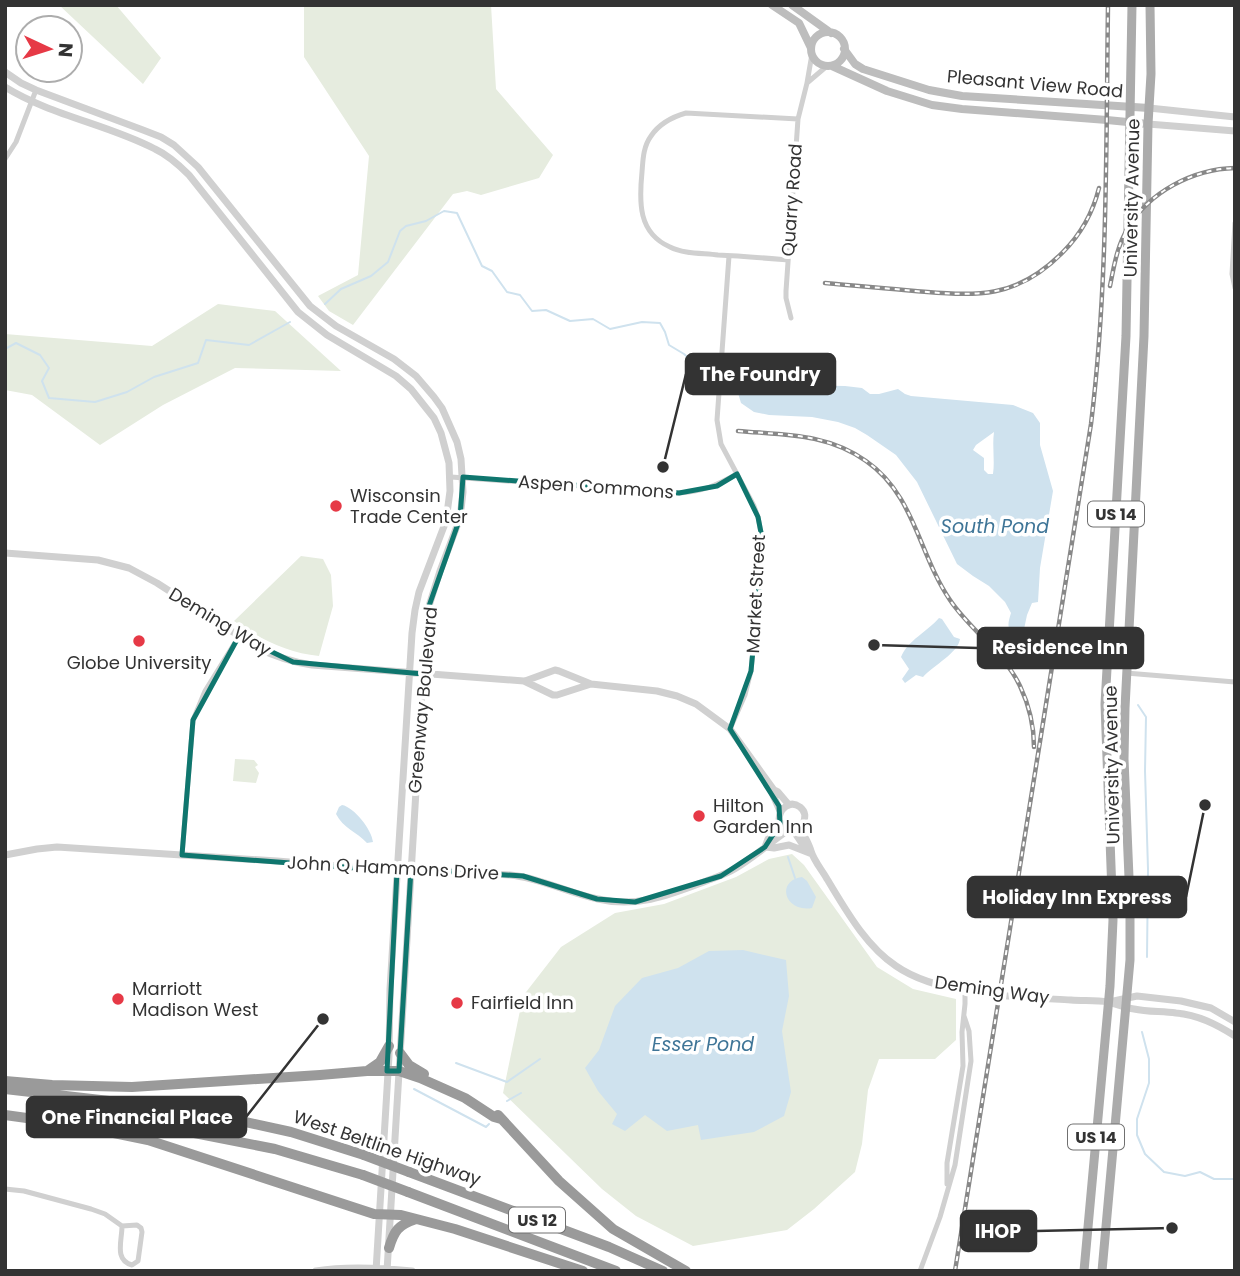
<svg xmlns="http://www.w3.org/2000/svg" width="1240" height="1276" font-family="Poppins,sans-serif">
	<rect width="100%" height="100%" fill="#fff"/>
	<path fill="#e6ecdf" d="M59 5H116L161 58 143 84Z
		M304 5H491L496 89 553 155 539 178 481 195 467 191 453 194 353 325 329 311 318 296 358 275 369 156 304 57Z
		M218 304 275 311 341 371 235 368 163 405 100 445 32 395 5 390V334L152 346Z
		M301 556 323 559 331 575 333 606 319 656C287 653 260 639 234 621Z
		M235 759 254 760 258 765 255 767 259 773 256 783 233 781Z
		M792 854 804 865 877 967 913 989 956 999V1040L935 1059H879L868 1090 862 1144 855 1172 814 1209 787 1230 693 1246 636 1216 602 1189 503 1093 523 996 561 947 615 913 664 904 736 877 769 859Z"/>
	<path fill="#cfe2ee" fill-rule="evenodd" d="M770 382 789 385 845 386 862 388 870 394H879L898 389 905 394 911 396 1013 405 1033 413 1040 423V445L1053 491 1040 568 1038 602 1032 603 1027 615 1023 634 1015 637C1006 629 1008 623 1011 613L1005 602 989 586 973 576 957 564 917 482 896 455 867 435 855 428 838 422 812 417 769 415 754 412 741 403 738 393 743 387 756 390ZM994 432C992 446 995 460 993 474H988L984 470V458L973 450 976 445Z
		M939 618 942 619 954 637 960 639C958 653 934 665 923 677L916 675 905 683 902 679 909 669 901 657C908 640 927 632 939 618Z
		M342 805C354 807 372 830 373 842L367 843C357 832 343 828 336 814L339 807Z
		M802 877 807 881 816 897 812 908C785 913 775 881 802 877Z
		M743 950 786 960 789 996 782 1031 791 1092 784 1116 754 1132 701 1140 698 1125 667 1131 645 1115 625 1131 612 1124 617 1114 598 1091 585 1068 599 1050 615 1006 642 978 678 968 709 951Z"/>
	<g fill="none" stroke-linecap="round" stroke-linejoin="round">
		<path stroke="#cfe2ee" stroke-width="2" d="M325 304 341 289 371 276 388 262 400 231 406 226 426 221 444 211 457 213 482 266 492 271 507 292 520 295 532 311 546 310 570 321 593 319 610 329 642 322 660 323 665 332 669 345 684 354 710 377 718 381
			M5 349 16 343 40 355 49 368 42 381 49 398 95 402 127 392 154 377 198 363 206 340 249 345 290 322
			M722 384 739 393
			M1064 628C1077 631 1084 639 1093 648
			M1138 705 1146 717 1145 771 1148 869 1147 957
			M788 857 795 878
			M1142 1032 1149 1059V1083L1137 1119V1135L1145 1154 1164 1172 1185 1176 1200 1172 1214 1179H1235
			M456 1063 507 1082 540 1059
			M414 1089 486 1127 489 1124
			M507 1101 521 1093"/>
		<path stroke="#d0d0d0" stroke-width="5" d="M812 54 807 83 827 66
			M5 159 16 142 36 90
			M1235 223 1232 274 1235 288
			M729 256 717 420 721 444 754 506 758 517 763 543 751 671 745 695 730 729
			M788 260C764 258 741 256 718 255 702 253 684 254 670 247 638 233 639 202 642 172 643 160 643 147 651 136 659 124 672 117 686 113L798 119
			M791 318 786 298V291L798 119 807 83
			M451 477 679 493C702 492 717 485 737 474
			M1126 673 1235 682
			M182 855 193 720 205 691 239 636
			M947 1184V1163L963 1066 962 1032 965 1004V990
			M5 1189 24 1191 91 1209 105 1214 122 1226 137 1225 141 1228 142 1232 138 1261 132 1265C114 1260 122 1241 122 1226
			M920 1271 940 1217 955 1165 971 1061 969 1031 964 1016"/>
		<path stroke="#d0d0d0" stroke-width="7" d="M5 72 21 83 36 90 143 130 161 137 174 145 198 167 310 306 336 326 394 359 416 376 434 397 442 408 457 442 461 459 463 492 460 518 440 571 429 606 424 658 387 1271
			M5 87C52 116 107 124 155 149 168 155 179 165 189 175L298 312 327 335 396 376 411 389 434 418 441 433 449 463 450 491 446 521 419 592 415 610 412 633 390 989 389 1056 376 1271
			M1149 108 1235 117
			M1148 124 1235 131
			M5 553 98 560 129 568 157 583 258 648C276 657 292 662 312 665L524 681 553 695H557L591 684
			M525 681 555 670 559 671 591 684 657 691 677 696 696 704 730 729 774 790 778 792 789 805
			M774 790 773 795 780 811
			M803 826 793 831 784 829 779 820C779 810 789 799 800 807 810 815 801 823 803 832 805 838 809 844 811 851 814 861 822 870 827 879 846 910 865 945 896 966 939 996 1019 997 1071 1000 1083 1001 1096 1000 1108 1002 1117 1004 1125 1008 1134 1009 1148 1012 1162 1011 1176 1013 1198 1015 1216 1024 1235 1036
			M793 831C799 837 802 846 808 851
			M765 847 768 839 780 824
			M766 847 774 848 789 845 812 854
			M5 855 37 849 57 847 277 861 388 870H429L510 875C541 878 568 893 598 899 635 908 667 896 701 883 713 878 725 875 736 868 754 857 770 843 787 831
			M1109 1002 1137 996 1181 1001 1211 1008 1235 1022
			M316 1271C347 1266 381 1268 412 1271"/>
		<path stroke="#bdbdbd" stroke-width="8" d="M772 5 799 23 811 48
			M792 5 831 33
			M811 49a17 17 0 1 1 34 0a17 17 0 1 1-34 0Z
			M844 49 855 64 863 69 929 90 962 96 1149 108
			M832 66 887 91 932 105 962 109 1107 120 1148 124"/>
		<path stroke="#ababab" stroke-width="9" d="M1084 1271 1110 986 1113 920 1105 704 1126 336 1132 5
			M1102 1271 1130 960V901L1124 759 1125 708 1144 336 1148 124 1151 74 1150 5"/>
		<path stroke="#9a9a9a" stroke-width="10" d="M400 1053 409 1065 424 1074
			M367 1071 380 1062 389 1046
			M5 1081 52 1085 132 1087 320 1075 367 1071H399L420 1078 465 1098 494 1117 501 1119
			M5 1089 196 1111 291 1132 364 1155
			M5 1115 70 1124 148 1140 374 1214 401 1215 455 1229 583 1271
			M498 1115 559 1181 613 1229 686 1271
			M71 1118 174 1129 275 1149 363 1175
			M409 1172 609 1247 663 1271
			M408 1192 616 1271
			M389 1248C394 1231 398 1225 416 1219"/>
		<g stroke="#888" stroke-width="4.5">
			<path id="rail" d="M825 283C855 286 885 288 915 291 976 296 1016 300 1063 252 1081 234 1093 212 1099 188
				M1110 286C1114 266 1117 246 1128 228 1149 192 1193 169 1235 168
				M738 431C784 435 826 433 866 461 915 495 918 553 950 600 970 630 1004 652 1020 686 1029 705 1034 726 1034 747
				M955 1271 1091 424C1108 285 1106 145 1108 5"/>
		</g>
		<use href="#rail" stroke="#fff" stroke-width="2" stroke-dasharray="5" stroke-linecap="butt"/>
		<path stroke="#9a9a9a" stroke-width="10" d="M364 1155 409 1172
			M363 1175 408 1192"/>
	</g>
	<path fill="none" stroke="#0f766e" stroke-width="5" stroke-linejoin="round" d="M737 474 758 517 763 543 751 671 730 729 779 806 780 824 765 847 721 876 635 902 597 899 523 876 411 869 399 1071H387L397 871 182 855 193 720 239 636 293 662 423 674 429 606 460 518 463 477 679 493 717 486Z"/>
	<g fill="#e63946" stroke="#fff" stroke-width="2.5">
		<circle cx="336" cy="506" r="7"/>
		<circle cx="139" cy="641" r="7"/>
		<circle cx="699" cy="816" r="7"/>
		<circle cx="118" cy="999" r="7"/>
		<circle cx="457" cy="1003" r="7"/>
	</g>
	<g text-anchor="middle" stroke-width="7" stroke-linejoin="round" paint-order="stroke">
		<g fill="#fff" stroke="#707070" stroke-width="2">
			<rect x="1088" y="501.5" width="56" height="25" rx="5"/>
			<rect x="1068" y="1124.5" width="56" height="25" rx="5"/>
			<rect x="509" y="1207.5" width="56" height="25" rx="5"/>
		</g>
		<g font-size="16" font-weight="bold" fill="#333">
			<text x="1116" y="520">US 14</text>
			<text x="1096" y="1143">US 14</text>
			<text x="537" y="1226">US 12</text>
		</g>
		<g font-size="18" fill="#333" stroke="#fff">
			<text transform="translate(1035 84) rotate(5)" y="6">Pleasant View Road</text>
			<text transform="translate(1132 198) rotate(-89)" y="6">University Avenue</text>
			<text transform="translate(792 200) rotate(-86)" y="6">Quarry Road</text>
			<text transform="translate(596 487) rotate(4)" y="6">Aspen Commons</text>
			<text transform="translate(756 594) rotate(-87)" y="6">Market Street</text>
			<text transform="translate(220 622) rotate(31)" y="6">Deming Way</text>
			<text transform="translate(423 700) rotate(-85)" y="6">Greenway Boulevard</text>
			<text transform="translate(1112 765) rotate(-91)" y="6">University Avenue</text>
			<text transform="translate(393 868) rotate(3)" y="6">John Q Hammons Drive</text>
			<text transform="translate(992 990) rotate(8)" y="6">Deming Way</text>
			<text transform="translate(387 1148) rotate(19)" y="6">West Beltline Highway</text>
		</g>
		<g font-size="18" fill="#333" stroke="#fff" text-anchor="start">
			<text x="350" y="502">Wisconsin<tspan x="350" dy="21">Trade Center</tspan></text>
			<text x="139" y="669" text-anchor="middle">Globe University</text>
			<text x="713" y="812">Hilton<tspan x="713" dy="21">Garden Inn</tspan></text>
			<text x="132" y="995">Marriott<tspan x="132" dy="21">Madison West</tspan></text>
			<text x="471" y="1009">Fairfield Inn</text>
		</g>
		<g font-size="19" font-style="italic" fill="#3f7597" stroke="#fff">
			<text x="995" y="533">South Pond</text>
			<text x="703" y="1051">Esser Pond</text>
		</g>
	</g>
	<path fill="none" stroke="#333" stroke-width="2.5" d="M663 467L686 374M874 645L978 648M1205 805L1186 897M323 1019L246 1117M1172 1228L1036 1231"/>
	<g fill="#333" stroke="#fff" stroke-width="2.5">
		<circle cx="663" cy="467" r="7"/>
		<circle cx="874" cy="645" r="7"/>
		<circle cx="1205" cy="805" r="7"/>
		<circle cx="323" cy="1019" r="7"/>
		<circle cx="1172" cy="1228" r="7"/>
	</g>
	<g fill="#333" stroke="#333" stroke-width="2.5">
		<rect x="686" y="354" width="149" height="40" rx="7"/>
		<rect x="978" y="628" width="165" height="40" rx="7"/>
		<rect x="968" y="877" width="218" height="40" rx="7"/>
		<rect x="27" y="1097" width="219" height="40" rx="7"/>
		<rect x="961" y="1211" width="75" height="40" rx="7"/>
	</g>
	<g font-size="19" text-anchor="middle" font-weight="bold" fill="#fff">
		<text x="760" y="381">The Foundry</text>
		<text x="1060" y="654">Residence Inn</text>
		<text x="1077" y="904">Holiday Inn Express</text>
		<text x="137" y="1124">One Financial Place</text>
		<text x="998" y="1238">IHOP</text>
	</g>
	<rect width="1240" height="1276" fill="none" stroke="#333333" stroke-width="14"/>
	<g transform="translate(49 49) rotate(94)"><circle r="33" fill="#ffffff" stroke="#adadad" stroke-width="2"/>
	<path d="M0-5L12 26L0 18L-12 26Z" fill="#e63946"/>
	<text y="-10" font-size="19" font-weight="bold" text-anchor="middle" fill="#333333">N</text>
	</g>
</svg>
